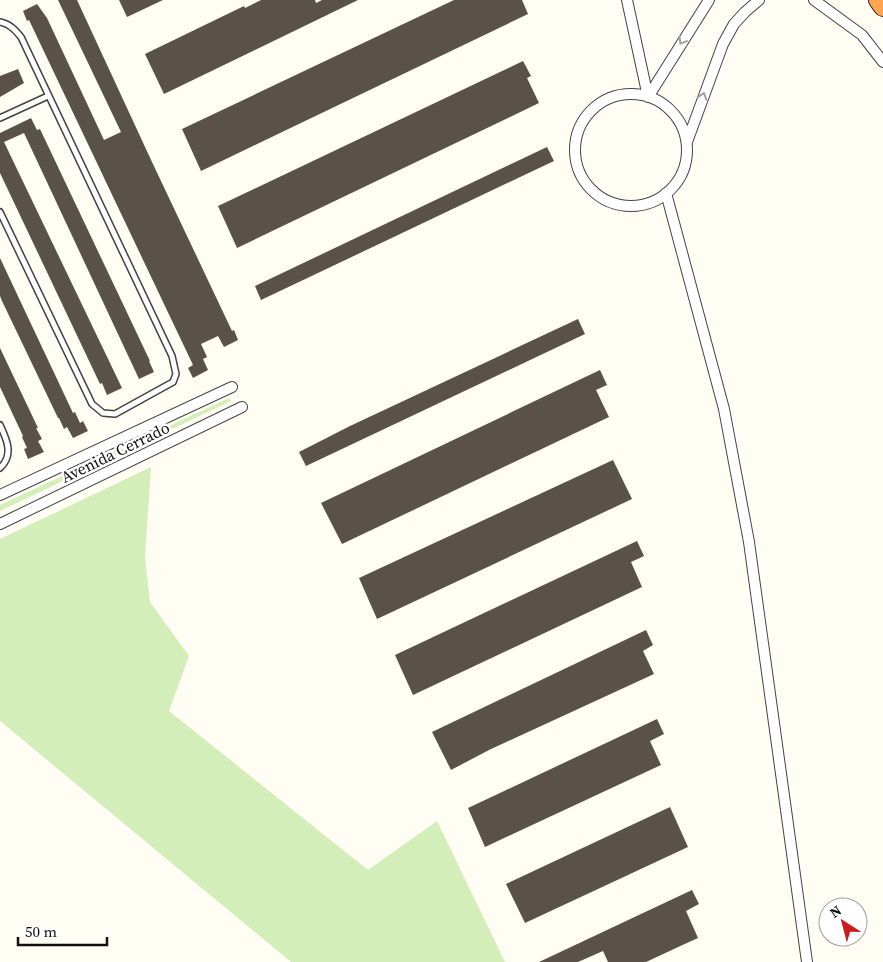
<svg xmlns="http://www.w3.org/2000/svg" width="883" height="962" font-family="'Source Serif 4',serif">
	<rect width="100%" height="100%" fill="#fffdf4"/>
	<path fill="#d3eeb9" d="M229 398 231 401 0 511V505Z
		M151 467 145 557 150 602 189 656 169 711 368 870 437 821 505 962H291L0 721V539Z"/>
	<path fill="#5a514b" d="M58 0H77L152 162 232 331 234 330 238 340 224 347 218 336 201 344 207 357 203 359 208 370 193 378 188 368 193 365 29 20 27 21 23 11 37 4 47 18 104 140 121 132Z
		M119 0H163L127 17Z
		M261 0H315L316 3 322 0H358L164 94 145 54 244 6 245 8Z
		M454 0H522L528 14 201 171 182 129Z
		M523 61 531 76 527 78 539 103 237 248 218 206Z
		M18 69 24 83 0 97V76Z
		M31 118 37 130 40 129 150 361H149L154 372 139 379 24 133 4 142 122 388 107 395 102 383 100 384 0 173V133Z
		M547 147 554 161 261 300 255 286Z
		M0 258 73 413 75 412 80 423 83 421 88 431 73 438 67 427 64 429 59 418H58L2 301 0 296Z
		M578 319 585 334 306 466 299 452 350 426Z
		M0 348 38 428H36L42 439 38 441 44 452 28 459 24 449 27 448 22 437 23 436 0 387Z
		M600 370 607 385 596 390 609 417 342 544 321 503Z
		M613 460 632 499 377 619 359 578Z
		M637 541 644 556 631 562 642 587 413 695 395 655Z
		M646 630 653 645 643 651 654 674 489 750 451 770 432 732Z
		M657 719 664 734 650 741 661 765 485 847 468 808Z
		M670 807 688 847 525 923 506 884Z
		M692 890 699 904 686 911 698 938 689 942 646 962H608L603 951 578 962H539Z"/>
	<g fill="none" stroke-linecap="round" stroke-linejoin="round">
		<g stroke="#434343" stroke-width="8">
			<path id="lane" d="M0 22C10 24 15 30 21 37L172 356 176 374 173 382 115 414 103 413 92 404 0 212
				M0 118 48 96
				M0 425C7 440 14 455 0 468"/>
		</g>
		<g stroke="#434343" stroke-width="12">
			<path id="street" d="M627 0 648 97
				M814 0 862 35 883 62
				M575 150a56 56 0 1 1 112 0a56 56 0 1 1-112 0Z
				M648 97 709 0
				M687 142 723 44 734 24 745 12 759 0
				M666 193 724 409 749 542 807 962
				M0 495 232 387
				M0 524 242 407"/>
		</g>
		<g stroke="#212121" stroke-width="20">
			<path id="highway" d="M878 0 883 7"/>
		</g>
		<use href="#lane" stroke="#fff" stroke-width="5"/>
		<use href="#street" stroke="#fff" stroke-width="10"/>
		<use href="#highway" stroke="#ffa552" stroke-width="18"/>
	</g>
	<defs><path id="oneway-chevron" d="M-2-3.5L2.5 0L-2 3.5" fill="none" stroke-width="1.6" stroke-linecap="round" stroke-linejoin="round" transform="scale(1.25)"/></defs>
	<g stroke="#9f9f9f">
		<use href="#oneway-chevron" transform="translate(682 41) rotate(121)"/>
		<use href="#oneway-chevron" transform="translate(703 96) rotate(-71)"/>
	</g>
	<g text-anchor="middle" stroke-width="5" stroke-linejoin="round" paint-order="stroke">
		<g font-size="16" fill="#101010" stroke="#fff">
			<text transform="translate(115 452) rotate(-26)" y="6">Avenida Cerrado</text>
		</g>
	</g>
	<g transform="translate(843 922) rotate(324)"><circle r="24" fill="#ffffff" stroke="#9f9f9f"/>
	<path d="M0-4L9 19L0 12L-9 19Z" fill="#cd1c20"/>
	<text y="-8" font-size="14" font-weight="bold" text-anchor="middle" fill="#101010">N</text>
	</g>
	<path d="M18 937v8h89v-8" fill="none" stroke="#101010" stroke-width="2.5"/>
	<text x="25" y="937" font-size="15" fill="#101010" stroke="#ffffff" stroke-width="4" paint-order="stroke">50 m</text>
</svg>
